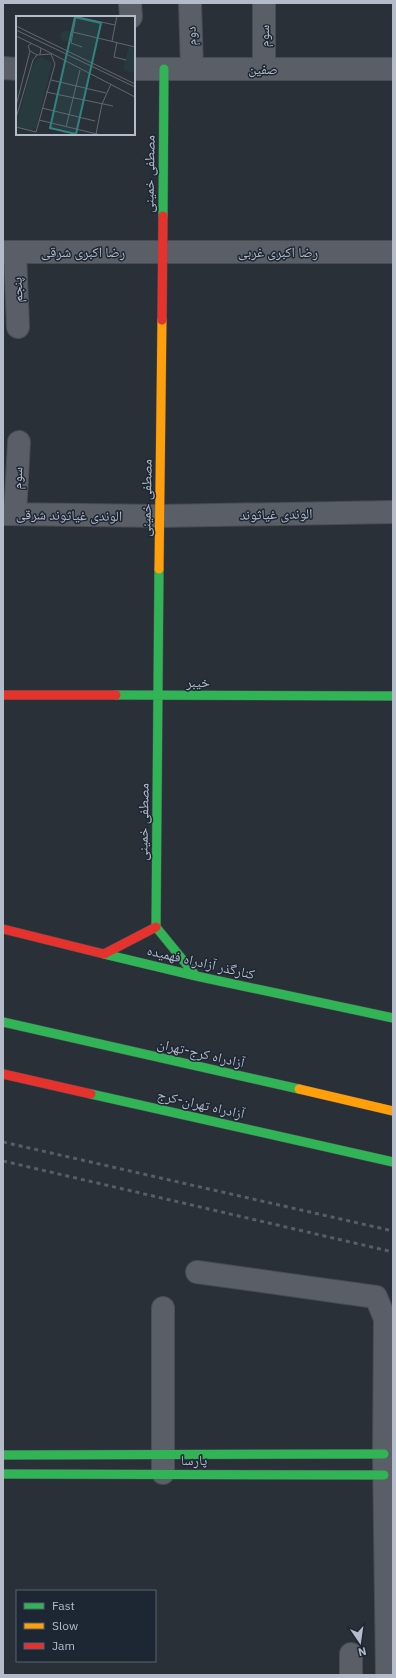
<svg xmlns="http://www.w3.org/2000/svg" width="396" height="1678" font-family="'IBM Plex Sans','Noto Naskh Arabic',sans-serif">
	<rect width="100%" height="100%" fill="#2a3038"/>
	<g fill="none" stroke-linecap="round" stroke-linejoin="round">
		<g stroke="#484c53" stroke-width="24">
			<path id="street" d="M130 3 131 17
				M190 3 192 69
				M3 68 17 69
				M134 69H393
				M264 69V3
				M3 252H393
				M15 252 18 327
				M3 514 160 516 393 512
				M15 514 19 442
				M197 1272 376 1297 385 1319 384 1454 387 1675
				M163 1308V1473
				M351 1675V1654"/>
		</g>
		<g stroke="#484c53" stroke-width="10">
			<path id="fast" d="M163 216 164 69
				M116 695 393 696
				M156 927 159 569
				M156 927 196 976
				M104 954 196 976 393 1018
				M3 1022 299 1089
				M91 1094 393 1162
				M3 1455 384 1454
				M3 1474 384 1475"/>
		</g>
		<g stroke="#484c53" stroke-width="10">
			<path id="slow" d="M159 569 162 320
				M299 1089 393 1111"/>
		</g>
		<g stroke="#484c53" stroke-width="10">
			<path id="jam" d="M162 320 163 216
				M3 695H116
				M3 929 104 954
				M104 954 156 927
				M3 1074 91 1094"/>
		</g>
		<use href="#street" stroke="#5a5e66" stroke-width="22"/>
		<use href="#fast" stroke="#30b455" stroke-width="9"/>
		<use href="#slow" stroke="#ff9f0a" stroke-width="9"/>
		<use href="#jam" stroke="#e5322d" stroke-width="9"/>
		<path stroke="#595d64" stroke-width="3" stroke-dasharray="4 4" stroke-linecap="butt" d="M3 1142 393 1231
			M3 1161 393 1252"/>
	</g>
	<g text-anchor="middle" stroke-width="3" stroke-linejoin="round" paint-order="stroke">
		<g font-size="14" fill="#b4bcc9" stroke="#1d2633">
			<text transform="translate(191 36) rotate(-92)" y="5">دوم</text>
			<text transform="translate(264 36) rotate(-90)" y="5">سوم</text>
			<text x="263" y="74">صفین</text>
			<text transform="translate(149 174) rotate(-89)" y="5">مصطفی خمینی</text>
			<text x="83" y="257">رضا اکبری شرقی</text>
			<text x="278" y="257">رضا اکبری غربی</text>
			<text transform="translate(17 290) rotate(-92)" y="5">پنجم</text>
			<text transform="translate(17 478) rotate(-87)" y="5">سوم</text>
			<text transform="translate(146 498) rotate(-89)" y="5">مصطفی خمینی</text>
			<text transform="translate(276 514) rotate(-1)" y="5">الوندی غیاثوند</text>
			<text transform="translate(69 515) rotate(1)" y="5">الوندی غیاثوند شرقی</text>
			<text x="198" y="687">خیبر</text>
			<text transform="translate(143 822) rotate(-89)" y="5">مصطفی خمینی</text>
			<text transform="translate(201 962) rotate(13)" y="5">کنارگذر آزادراه فهمیده</text>
			<text transform="translate(201 1053) rotate(13)" y="5">آزادراه کرج-تهران</text>
			<text transform="translate(201 1104) rotate(13)" y="5">آزادراه تهران-کرج</text>
			<text x="194" y="1465">پارسا</text>
		</g>
	</g>
	<g transform="translate(16 16)">
		<rect width="119" height="119" fill="#2a3038"/>
		<path d="M44.5 20a5.5 5.5 0 1 1 11 0a5.5 5.5 0 1 1-11 0ZM113 31 119 33V58L107 53ZM24 41 36 47 20 112 15 114 0 111 13 61 19 45Z" fill="#273a3e"/>
		<path fill="none" stroke="#616872" stroke-width="1" d="M60 0 55 27 66 31M62 3V1L99 9M0 10 119 68M0 14 119 71M57 16 119 31M0 20 25 32 24 38M96 25 101 0M101 26 98 41 110 44M25 32 119 81M35 64 90 77M30 76 97 90M0 90 14 35M26 92 79 105M0 102 17 44 21 39M23 104 85 119M0 111 20 116 39 48 35 38 21 39 14 35 12 30 16 27M50 111 64 54M80 118 86 88 95 68"/>
		<path fill="#308480" fill-opacity="0.15" stroke="#308480" stroke-width="2" d="M59 1 85 7 60 118 34 112Z"/>
		<rect width="119" height="119" fill="none" stroke="#b4bcc9" stroke-width="2"/>
	</g>
	<rect width="396" height="1678" fill="none" stroke="#b4bcc9" stroke-width="8"/>
	<rect x="16" y="1590" width="140" height="72" fill="#1d2633" stroke="#59626f"/>
	<rect x="24" y="1603" width="20" height="6" fill="#30b455" stroke="#59626f"/>
	<text x="52" y="1610" font-size="12" fill="#b4bcc9">Fast</text>
	<rect x="24" y="1623" width="20" height="6" fill="#ff9f0a" stroke="#59626f"/>
	<text x="52" y="1630" font-size="12" fill="#b4bcc9">Slow</text>
	<rect x="24" y="1643" width="20" height="6" fill="#e5322d" stroke="#59626f"/>
	<text x="52" y="1650" font-size="12" fill="#b4bcc9">Jam</text>
	<g transform="translate(360 1642) rotate(167)" stroke="#1d2633" stroke-width="3" paint-order="stroke">
	<path d="M0-3L7 15L0 10L-7 15Z" fill="#b4bcc9"/>
	<text y="-6" font-size="11" font-weight="bold" text-anchor="middle" fill="#b4bcc9">N</text>
	</g>
</svg>
